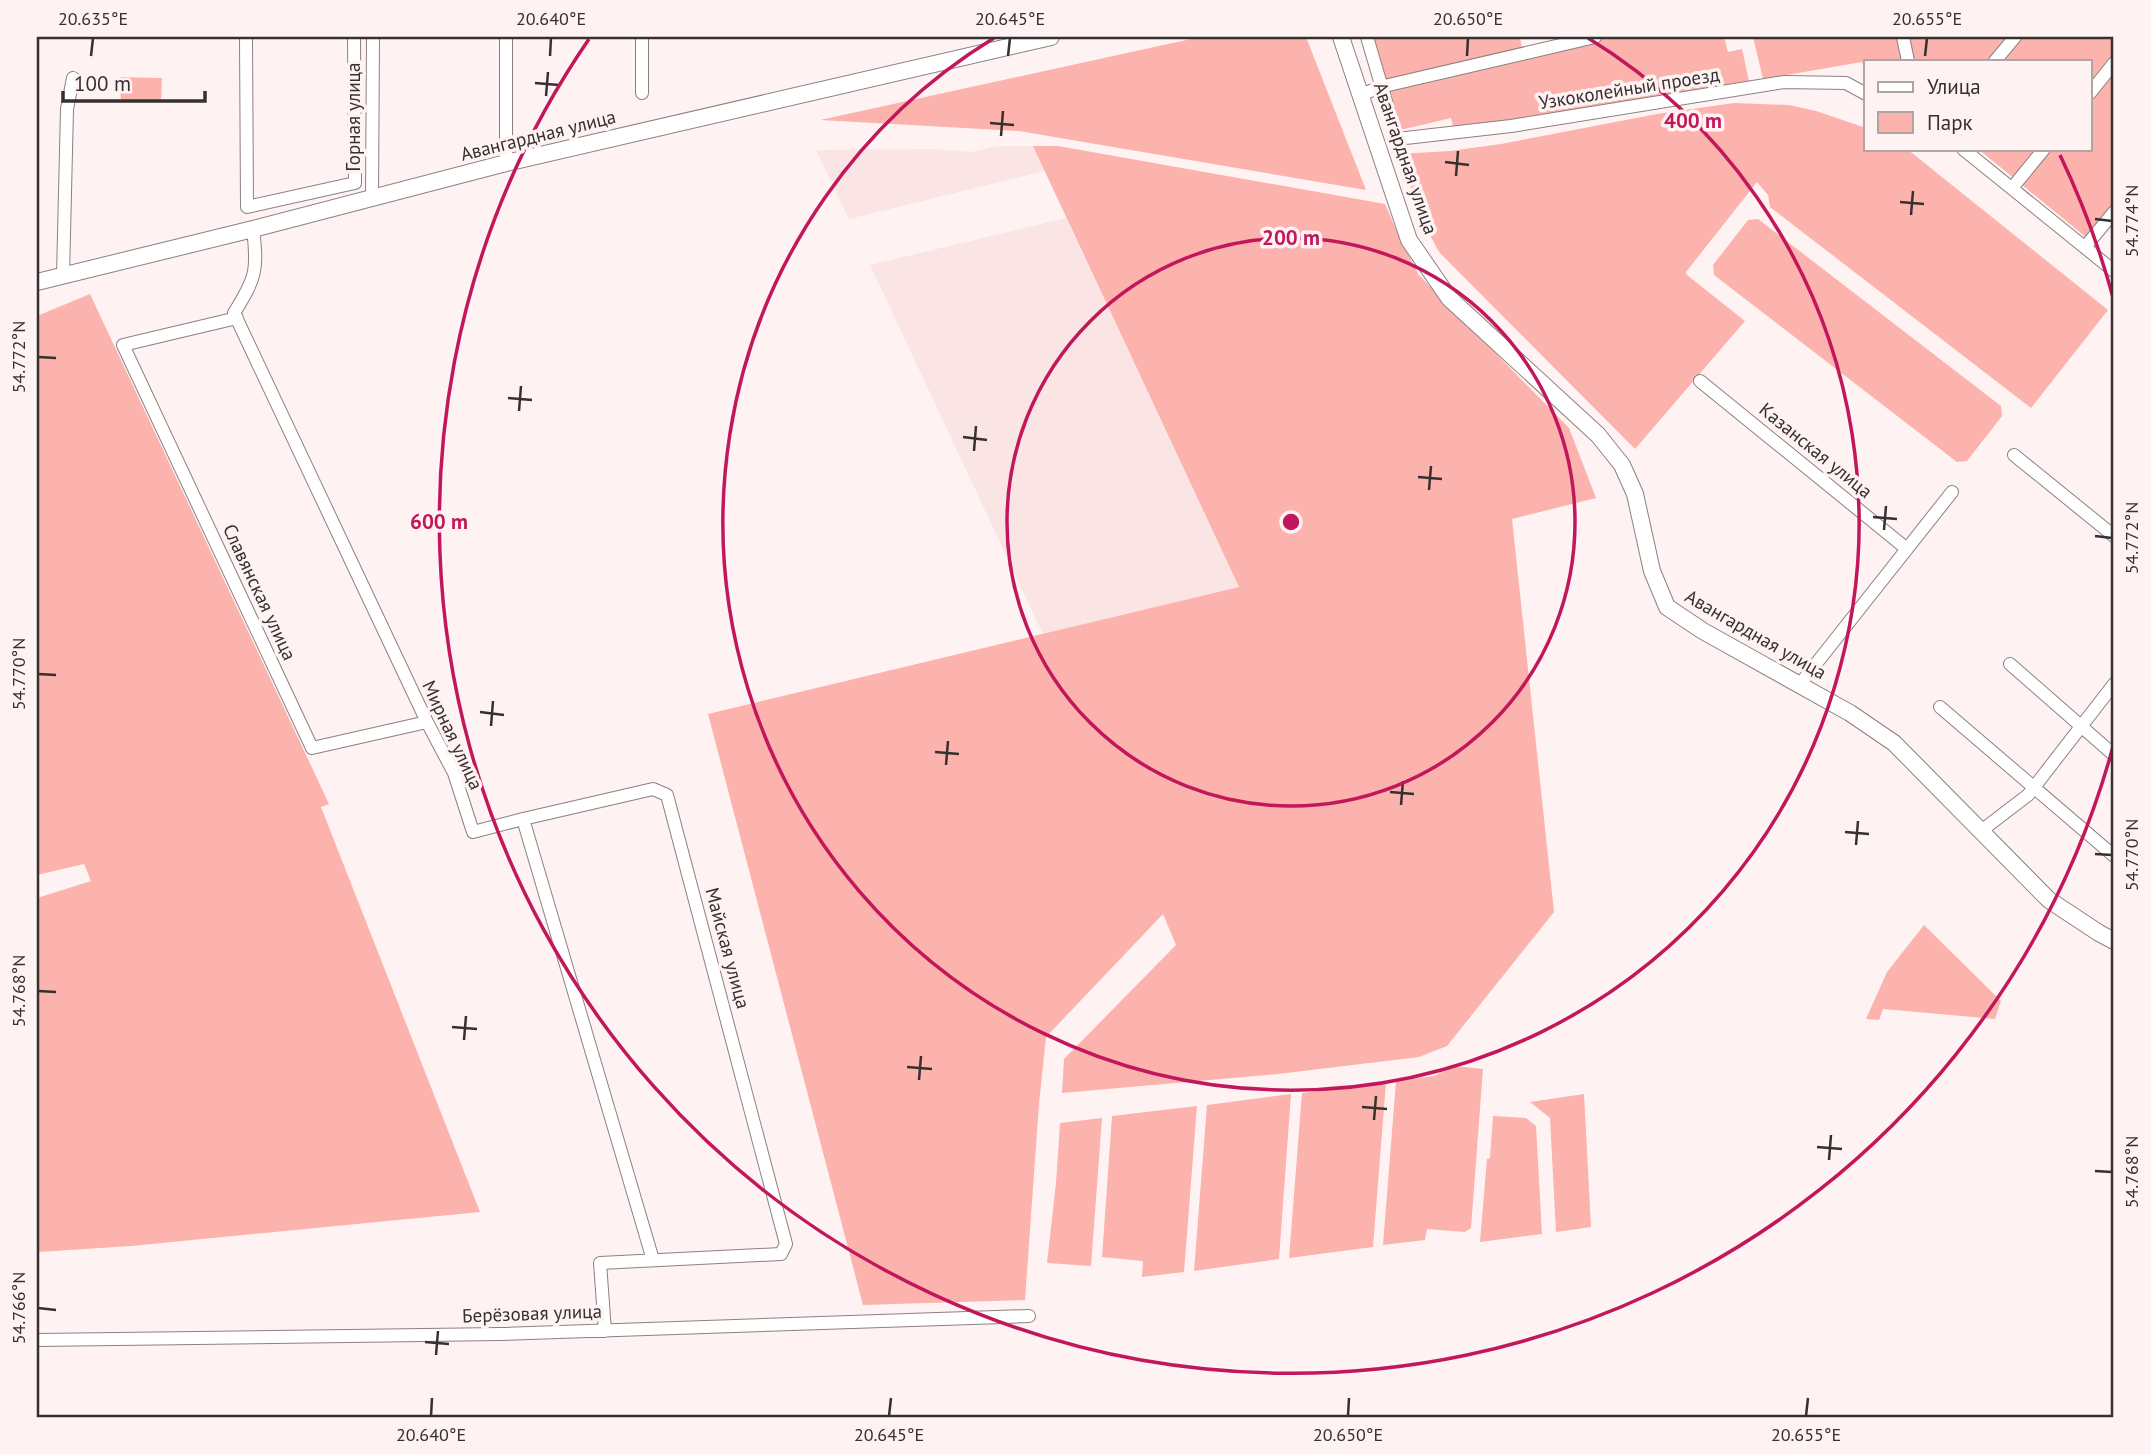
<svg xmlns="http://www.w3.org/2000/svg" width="2151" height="1454" font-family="'PT Sans',sans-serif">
	<rect width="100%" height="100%" fill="#fef3f2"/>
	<path fill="#fae5e4" d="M998 146H1033L1045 171 849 219 816 150 933 149 971 152Z
		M1066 218 1239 587 1043 634 870 265Z"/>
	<path fill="#fcb2ad" d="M1200 37H1306L1366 190 1019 131 820 120Z
		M1374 37H1520L1522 48 1384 81Z
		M1609 37H1724L1728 52 1742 49 1749 81 1507 121 1453 126 1451 118 1396 131 1386 89Z
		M1753 37H1899L1903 61H1866V74L1862 62 1763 79Z
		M1908 37H2009L1989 61H1913Z
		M2020 37H2114V56L2090 86V61H2005L2002 59Z
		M2114 70V205L2087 238 2021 184 2050 149H2090V100Z
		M119 77 162 78 161 101H121Z
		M1734 103 1789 105 1816 111 1866 128V149H1907L2108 310 2031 408 1770 207 1768 195 1757 182 1686 272 1687 275 1745 321 1635 449 1439 252 1423 222 1399 154 1450 151 1501 144 1657 114Z
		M1033 146H1058L1385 204 1401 241 1419 275 1569 428 1596 498 1512 519 1554 912 1447 1046 1419 1057 1278 1074 1062 1093 1064 1059 1176 945 1163 914 1046 1037 1039 1104 1025 1300 863 1305 708 714 1239 587Z
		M1978 149H2039L2015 179Z
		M1758 219 2001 406 2002 416 1967 461 1957 462 1714 275 1713 265 1748 220Z
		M90 294 329 804 321 807 480 1212 131 1246 38 1252 37 1238V898L91 881 84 864 37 875V316Z
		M1924 925 2001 1001 1995 1019 1883 1009 1879 1020 1866 1019 1887 972Z
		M1455 1066 1483 1069 1471 1228 1465 1232 1427 1229 1425 1240 1383 1245 1396 1081 1434 1076Z
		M1386 1082 1373 1247 1289 1258 1302 1093Z
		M1291 1094 1279 1259 1194 1271 1207 1105Z
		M1584 1094 1591 1227 1556 1232 1550 1118 1530 1102Z
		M1197 1106 1184 1272 1142 1277 1143 1261 1102 1257 1112 1116Z
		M1493 1116 1526 1118 1536 1126 1542 1234 1480 1242 1487 1159 1490 1158Z
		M1102 1118 1091 1266 1047 1263 1056 1183 1060 1123Z"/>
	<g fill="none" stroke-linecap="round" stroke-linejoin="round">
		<g stroke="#8b8180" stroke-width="14">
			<path id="minor" d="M246 37 247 207 355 183 354 37
				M1367 37 1397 139 1511 126 1784 82 1846 83 1866 94
				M1903 37 1908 61
				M1995 61 2015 37
				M642 93V37
				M2090 93 2114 63
				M1361 95 1380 87 1595 37
				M1963 149 2114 271
				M506 163V37
				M2012 188 2044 149
				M372 198 373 37
				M253 229C258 270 256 278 234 313L427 722 454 773 473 832 523 819 653 1260
				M2085 247 2114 212
				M63 276 67 109 73 78
				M237 318 123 345 312 748 427 722
				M1700 381 1907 549
				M2014 455 2114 536
				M2010 664 2114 755
				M1800 684 1952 492
				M1940 707 2114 856
				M523 819 653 789 667 795 786 1244 781 1254 600 1263 605 1331
				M1981 831 2028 795 2114 684
				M37 1340 500 1334 1029 1316"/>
		</g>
		<g stroke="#8b8180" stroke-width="18">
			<path id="major" d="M1341 37 1409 240 1449 298 1598 435 1622 465 1635 494 1652 571 1667 607 1703 631 1850 713 1894 743 2049 900 2099 933 2114 941
				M37 282 253 229 506 163 1051 37"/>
		</g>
		<use href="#minor" stroke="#fff" stroke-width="12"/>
		<use href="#major" stroke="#fff" stroke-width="16"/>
	</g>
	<path fill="none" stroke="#353131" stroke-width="2.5" d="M91 56 93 38M550 56 551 38M1008 56 1010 38M1467 56 1468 38M1925 56 1927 38M535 83 559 85M546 96 548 72M990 123 1014 125M1001 136 1003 111M1445 162 1469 165M1456 176 1458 151M1900 202 1924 204M1911 215 1913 191M2095 219 2112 221M38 357 56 358M508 398 532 400M519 411 521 386M963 437 987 440M974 451 976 426M1418 477 1442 479M1429 490 1431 466M1873 517 1897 519M1884 530 1886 506M2095 536 2112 538M38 674 56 675M480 712 504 715M491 726 493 701M935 752 959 754M946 765 948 741M1390 792 1414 794M1401 805 1403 781M1845 832 1869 834M1856 845 1858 821M2095 854 2112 855M38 991 56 992M452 1027 477 1029M464 1040 466 1016M907 1067 932 1069M919 1080 921 1056M1362 1107 1387 1109M1374 1120 1376 1096M1817 1147 1842 1149M1829 1160 1831 1135M2095 1171 2112 1172M38 1308 56 1310M425 1342 449 1344M436 1355 438 1331M431 1416 432 1398M889 1416 891 1398M1348 1416 1349 1398M1806 1416 1808 1398"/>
	<g fill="none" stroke="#c2185b" stroke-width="3.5">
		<circle cx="1291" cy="522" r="284"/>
		<path d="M1588 38A568 568 0 1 1 994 38"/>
		<path d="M2114 743A852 852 0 1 1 589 39M2060 155A852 852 0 0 1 2114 301"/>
	</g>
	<g text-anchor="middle" stroke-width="7" stroke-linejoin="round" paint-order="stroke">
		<g font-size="19" fill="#353131" stroke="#fef3f2">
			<text transform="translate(1629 88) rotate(-9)" y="7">Узкоколейный проезд</text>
			<text transform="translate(353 117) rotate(-90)" y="7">Горная улица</text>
			<text transform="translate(538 135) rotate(-14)" y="7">Авангардная улица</text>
			<text transform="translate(1406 158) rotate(71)" y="7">Авангардная улица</text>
			<text transform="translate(1816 450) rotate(39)" y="7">Казанская улица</text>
			<text transform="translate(260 592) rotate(65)" y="7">Славянская улица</text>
			<text transform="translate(1756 634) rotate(30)" y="7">Авангардная улица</text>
			<text transform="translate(453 735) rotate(65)" y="7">Мирная улица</text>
			<text transform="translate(728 948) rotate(75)" y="7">Майская улица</text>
			<text transform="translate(532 1313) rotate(-2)" y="7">Берёзовая улица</text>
		</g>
	</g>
	<circle cx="1291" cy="522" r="10" fill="#c2185b" stroke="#fef3f2" stroke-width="3.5"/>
	<g font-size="21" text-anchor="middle" font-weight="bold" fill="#c2185b" stroke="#fef3f2" stroke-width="7" stroke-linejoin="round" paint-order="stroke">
		<text x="1693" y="128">400 m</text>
		<text x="1291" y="245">200 m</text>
		<text x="439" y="529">600 m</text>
	</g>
	<rect width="2151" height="1454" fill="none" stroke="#fef3f2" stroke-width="77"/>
	<rect x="1864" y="60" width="228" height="91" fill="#fef3f2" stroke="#aea5a5" stroke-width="2"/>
	<rect x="1878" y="82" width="35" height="10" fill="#ffffff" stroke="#aea5a5" stroke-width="2"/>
	<text x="1927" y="94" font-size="21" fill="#353131">Улица</text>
	<rect x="1878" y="112" width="35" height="21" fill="#fcb2ad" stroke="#aea5a5" stroke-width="2"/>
	<text x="1927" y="130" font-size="21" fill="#353131">Парк</text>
	<path d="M63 91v10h142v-10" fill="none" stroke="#353131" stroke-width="3.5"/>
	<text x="74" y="91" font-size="21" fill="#353131" stroke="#fef3f2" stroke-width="5" paint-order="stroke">100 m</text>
	<rect x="38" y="38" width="2074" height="1378" fill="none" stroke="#353131" stroke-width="2.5"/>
	<g font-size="18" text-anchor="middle" fill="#353131">
		<text x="93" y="25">20.635°E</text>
		<text x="551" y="25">20.640°E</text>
		<text x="1010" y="25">20.645°E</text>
		<text x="1468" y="25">20.650°E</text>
		<text x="1927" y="25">20.655°E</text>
		<text transform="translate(2132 221) rotate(-90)" y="6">54.774°N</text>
		<text transform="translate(19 357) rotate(-90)" y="6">54.772°N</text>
		<text transform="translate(2132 538) rotate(-90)" y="6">54.772°N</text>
		<text transform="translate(19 674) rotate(-90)" y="6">54.770°N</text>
		<text transform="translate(2132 855) rotate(-90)" y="6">54.770°N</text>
		<text transform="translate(19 991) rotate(-90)" y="6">54.768°N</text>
		<text transform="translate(2132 1172) rotate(-90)" y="6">54.768°N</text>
		<text transform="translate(19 1308) rotate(-90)" y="6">54.766°N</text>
		<text x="431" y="1441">20.640°E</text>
		<text x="889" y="1441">20.645°E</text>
		<text x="1348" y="1441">20.650°E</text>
		<text x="1806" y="1441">20.655°E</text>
	</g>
</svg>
